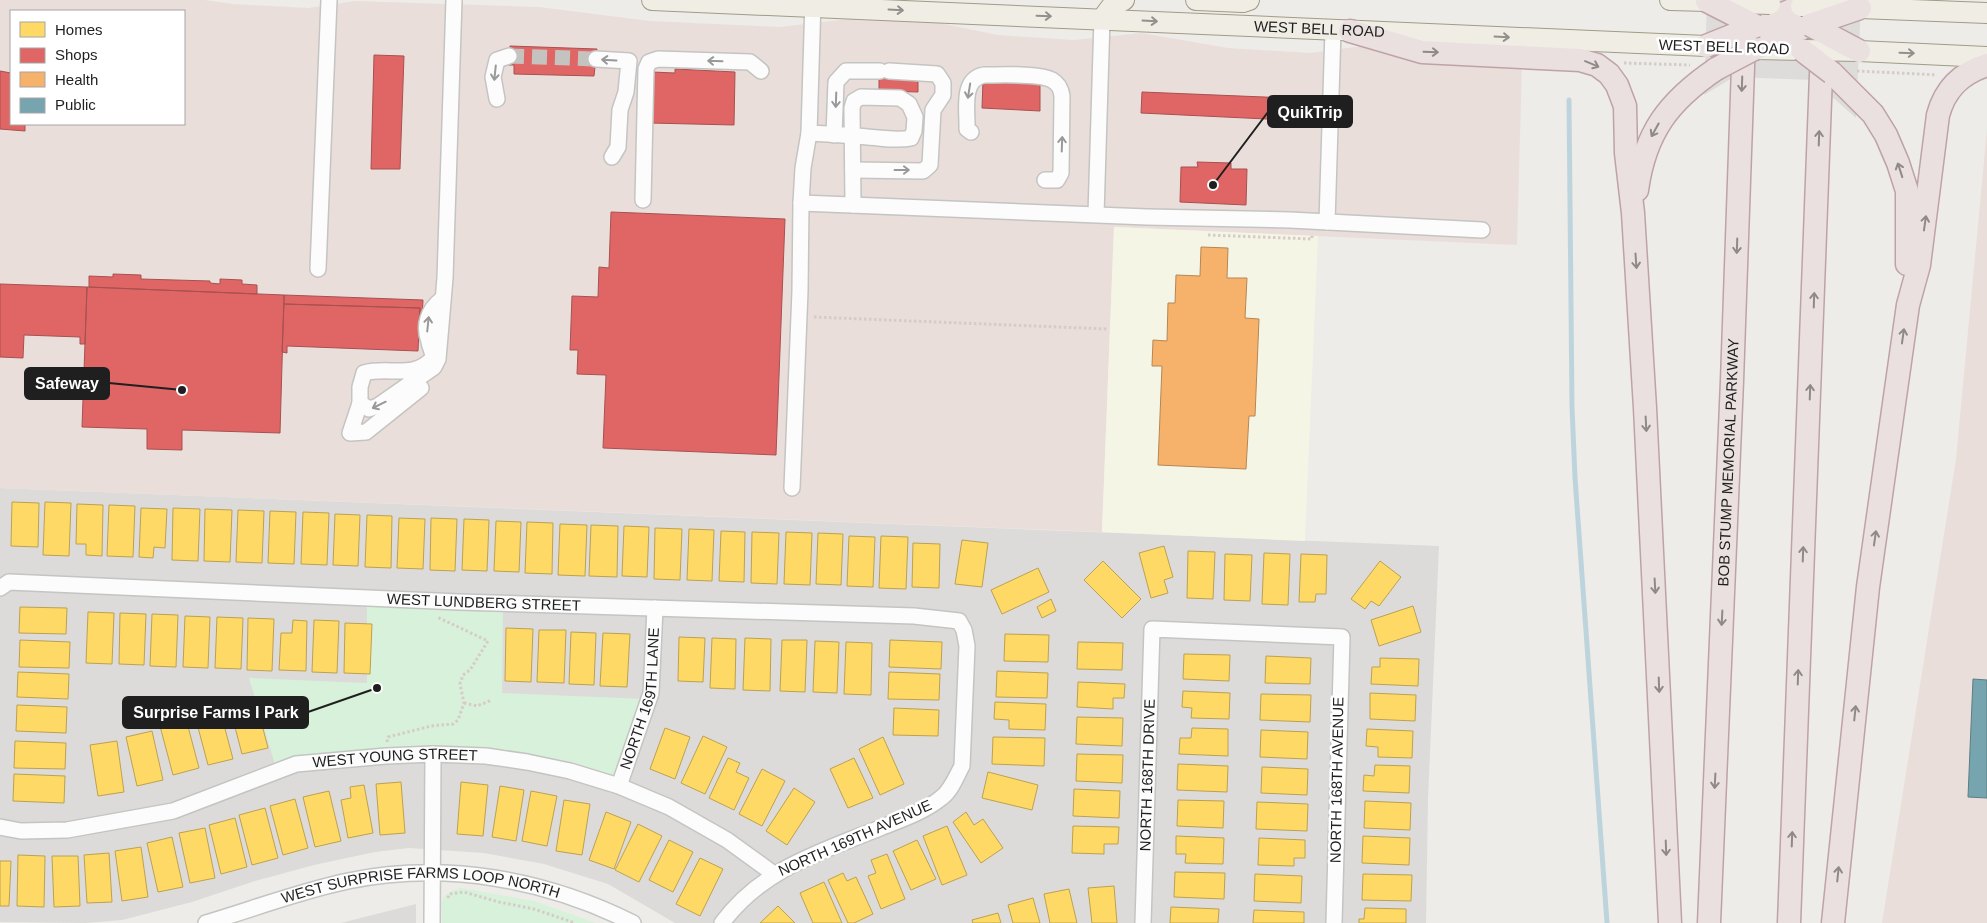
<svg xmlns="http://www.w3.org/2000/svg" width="1987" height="923" font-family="Arial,sans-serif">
	<rect width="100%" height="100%" fill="#edece8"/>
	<path fill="#dcdbd9" d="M0 488 1439 546 1428 799 1426 923H675L608 884 544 864 484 853 409 848 375 852 314 865 255 881 192 902 122 920 85 923 0 922Z
		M416 904V923H341Z"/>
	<path fill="#eadedb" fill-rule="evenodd" d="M0 0H205L233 4 308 8 355 1 539 7 650 21 779 27 858 18 940 23 997 35 1074 40 1141 33 1228 48 1311 53 1362 46 1522 63 1517 245 1114 227 1102 532 0 488ZM11 11H184V124H11Z
		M1987 129V923H1882L1956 459Z"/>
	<path fill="#f4f5e5" d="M1114 227 1318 236 1305 541 1102 532Z"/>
	<path fill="#d8f1da" d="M367 600 503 606 502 693 644 699 614 777 525 756 276 768 249 678 367 683Z
		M461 888 534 901 596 923H442C442 902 437 894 461 888Z"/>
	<path fill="#dddcdb" d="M1707 0H1861L1856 118 1813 80 1734 77 1704 95Z"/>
	<path fill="#ffd966" stroke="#bca151" d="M12 502 39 503 38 547 11 546Z
		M45 502 71 503 69 556 43 555Z
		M77 504 103 505 102 556 86 555V544H76Z
		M109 505 135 506 133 557 107 556Z
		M141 508 167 509 165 548 154 547 153 558 139 557Z
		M173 508 200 509 198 561 172 560Z
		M205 509 232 510 230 562 204 561Z
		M238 510 264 511 262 563 236 562Z
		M270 511 296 512 294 564 268 563Z
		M303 512 329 513 327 565 301 564Z
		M335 514 360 515 358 566 333 565Z
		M367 515 392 516 391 568 365 567Z
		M399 518 425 519 423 569 397 568Z
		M431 518 457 519 455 571 430 570Z
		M464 519 489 520 487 571 462 570Z
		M496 521 521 522 519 572 494 571Z
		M527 522 553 523 552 574 525 573Z
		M560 524 587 525 585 576 558 575Z
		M591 525 618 526 617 577 589 576Z
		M624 526 649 527 647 577 622 576Z
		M655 528 682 529 680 580 654 579Z
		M689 529 714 530 712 581 687 580Z
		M721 531 745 532 744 582 719 581Z
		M752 532 779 533 777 584 751 583Z
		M786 532 812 533 810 585 784 584Z
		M818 533 843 534 841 585 816 584Z
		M849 536 875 537 873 587 847 586Z
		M881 536 908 537 906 589 879 588Z
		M962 540 988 543 982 587 955 584Z
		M913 543 940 544 939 588 912 587Z
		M1164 546 1173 577 1164 580 1168 593 1151 598 1139 553Z
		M1188 551 1215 552 1213 599 1187 598Z
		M1264 553 1290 554 1288 605 1262 604Z
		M1225 554 1252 555 1250 601 1224 600Z
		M1301 554 1327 555 1326 594H1316L1315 602H1299Z
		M1103 561 1141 599 1122 618 1084 580Z
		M1380 561 1401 577 1379 606 1371 601 1365 609 1351 599Z
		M1038 568 1049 592 1002 614 991 590Z
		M1051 599 1056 611 1042 618 1037 607Z
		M1413 606 1421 632 1379 646 1371 620Z
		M20 607 67 608 66 634 19 633Z
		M88 612 114 613 112 664 86 663Z
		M120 613 146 614 144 665 119 664Z
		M152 614 178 615 176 667 150 666Z
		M185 616 210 617 208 668 183 667Z
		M217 617 243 618 241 669 215 668Z
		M248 618 274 619 272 671 247 670Z
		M293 620 307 621 306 671 279 670 281 633H292Z
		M314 620 339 621 337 673 312 672Z
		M345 623 372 624 370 674 344 673Z
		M506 628 533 629 531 682 505 681Z
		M539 630H566L564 683 537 682Z
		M571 632 596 633 594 685 569 684Z
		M603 633 630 634 627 687 600 686Z
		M1005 634 1049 635 1048 662 1004 661Z
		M679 637 705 638 703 682 678 681Z
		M712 638 736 639 735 689 710 688Z
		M745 638 771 639 770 691 743 690Z
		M20 640 70 642 69 668 19 667Z
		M782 640H807L805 692 780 691Z
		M890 640 942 642 941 669 889 667Z
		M815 641 839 642 837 693 813 692Z
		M846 642 872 643 871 695 844 694Z
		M1078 642 1123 643 1122 670 1077 669Z
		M1184 654 1230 655 1229 681 1183 679Z
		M1266 656 1311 658 1310 684 1265 683Z
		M1380 658 1419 659 1418 686 1371 684 1372 667H1380Z
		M997 671 1048 673 1047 698 996 697Z
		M18 672 69 674 68 699 17 697Z
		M889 672 940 674 939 700 888 699Z
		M1078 682 1125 684 1124 698H1113V709L1077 707Z
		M1183 691 1230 693 1229 719 1191 718 1192 708 1182 707Z
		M1370 693 1416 695 1415 721 1370 719Z
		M1261 694 1311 695 1310 722 1260 720Z
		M255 698 268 748 242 754 229 704Z
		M995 702 1046 704 1045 730 1009 729V720L994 719Z
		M17 705 67 707 66 733 16 731Z
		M894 708 939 710 938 736 893 735Z
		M220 710 233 759 208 765 195 716Z
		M1077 717 1123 718 1122 746 1076 744Z
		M186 719 199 768 173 775 160 726Z
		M665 728 690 737 675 779 650 769Z
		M1192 728 1228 729V756L1179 754 1180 738H1191Z
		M1367 729 1413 731 1412 758 1378 757V747L1366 746Z
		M1261 730 1308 732 1307 759 1260 757Z
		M152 731 163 780 137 786 126 737Z
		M703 736 727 747 705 794 681 783Z
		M883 737 904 784 880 795 859 749Z
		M993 737 1045 738 1044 766 992 764Z
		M15 741 66 743 65 769 14 768Z
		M117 741 124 792 98 796 90 745Z
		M1077 754 1123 755 1122 783 1076 781Z
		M728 758 740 763 736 772 749 778 734 810 709 798Z
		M854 758 873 798 848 808 830 769Z
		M1178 764 1228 766 1227 792 1177 790Z
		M1375 765 1410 766 1409 793 1363 791 1364 775 1374 776Z
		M1262 767 1308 769 1307 795 1261 793Z
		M762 769 785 781 762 826 739 814Z
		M988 772 1038 785 1032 810 982 798Z
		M14 774 65 776 64 803 13 801Z
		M401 782 405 833 380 835 376 784Z
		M461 782 488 785 483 836 457 834Z
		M364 785 373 833 348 838 341 800 351 798 350 787Z
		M500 786 524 790 516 841 492 837Z
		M794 788 815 802 787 845 766 831Z
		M1074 789 1120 791 1119 818 1073 816Z
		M329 791 341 841 315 847 303 797Z
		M531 791 557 796 547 846 522 841Z
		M295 799 308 848 283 855 270 806Z
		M564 800 590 804 582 855 556 851Z
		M1178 800 1224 801 1223 828 1177 826Z
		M1365 801 1411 803 1410 830 1364 828Z
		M1257 802 1308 804 1307 831 1256 829Z
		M265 808 278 858 252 865 239 815Z
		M606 812 631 822 614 869 589 860Z
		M966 812 974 825 983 819 1003 848 981 863 953 822Z
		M235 818 247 867 221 874 209 825Z
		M638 824 662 836 639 882 615 870Z
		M947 826 967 875 942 885 923 836Z
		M1073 826 1119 827 1118 844H1104V854L1072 853Z
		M205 828 215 878 190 883 179 833Z
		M1176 836 1224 838 1223 864 1185 863 1186 854H1176Z
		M1363 836 1410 838 1409 865 1362 863Z
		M172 837 183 887 158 892 147 843Z
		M1259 838 1305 840V858H1294V866L1258 865Z
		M669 840 693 852 673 892 649 880Z
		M917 840 936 879 911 890 893 851Z
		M141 847 148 897 122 901 115 851Z
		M109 853 112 902 87 903 84 855Z
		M887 854 905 899 881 909 868 876 876 873 871 860Z
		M18 855 45 856 44 907 17 906Z
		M52 856H78L80 906 54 907Z
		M700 858 723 869 700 916 676 904Z
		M0 861H11L9 906H0Z
		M1175 872 1225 873 1224 899 1174 897Z
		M843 873 847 881 856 877 873 914 854 923H848L828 880Z
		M1255 874 1302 876 1301 903 1254 901Z
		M1363 874 1412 875 1411 901 1362 900Z
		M824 882 842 923H813L800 893Z
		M1114 886 1117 923H1092L1088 888Z
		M1069 889 1077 923H1050L1044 894Z
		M1033 898 1040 923H1013L1008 905Z
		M778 906 795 923H760Z
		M1171 907 1219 909 1218 923H1170Z
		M1365 908 1406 909V923H1359V919H1364Z
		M1254 910 1304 912V923H1253Z
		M998 913 1001 923H973L972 920Z"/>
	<path fill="#e06666" stroke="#a65151" d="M510 46 597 49 594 76 514 74V65H509Z
		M374 55 404 56 400 169H371Z
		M675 69 735 72 734 125 650 123 652 72 675 73Z
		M0 71 11 73V124H25V131L0 129Z
		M879 74 918 76V92L879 91Z
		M983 80 1040 83V111L982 108Z
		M1142 92 1288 98 1287 120 1141 113Z
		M1197 162 1231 163V169H1247L1246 205 1180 202 1181 167H1198Z
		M611 212 785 219 776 455 603 448 606 375 577 374 578 350H570L572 296 598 297 599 267 609 268Z
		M113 274 141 275V279L210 281V283L220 284V279L242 280V284L257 285V294L89 287V276L113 277Z
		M0 284 87 287 85 344H80V337L24 335 23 358 0 357Z
		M87 287 284 295 280 433 182 430V450L147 449V429L82 427Z
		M284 295 423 300 422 320H419L420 308 284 304Z
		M284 304 420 308 418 351 287 346V353L282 352Z"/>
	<path fill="#f6b26b" stroke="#b68654" d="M1201 247 1228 248 1227 278H1247L1245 318 1259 319 1255 416H1249L1246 469 1158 465 1162 366H1152L1153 340 1167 341 1168 303H1175L1176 275 1200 276Z"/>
	<path fill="#76a5af" stroke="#5c7d84" d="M1973 679 1987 680V798L1968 797Z"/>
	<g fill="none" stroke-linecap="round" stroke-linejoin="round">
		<path stroke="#bed4dd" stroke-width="5" d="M1569 100 1572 407 1575 478 1607 923"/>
		<path stroke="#c4c3c0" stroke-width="15" stroke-dasharray="15 8" stroke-linecap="butt" d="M509 56 596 59"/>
		<g stroke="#c4c4c2" stroke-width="18">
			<g id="minor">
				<path d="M596 59 629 61 626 92 620 110 618 147 612 157"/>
				<path d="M497 99 493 77 497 60 509 56"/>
				<path d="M971 132 967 129V125C967 107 962 79 984 75 1000 75 1040 73 1052 80 1059 84 1061 89 1062 96L1061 173 1057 180H1045"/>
				<path d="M809 133C829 134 848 135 868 137 882 138 897 141 911 138L914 131 915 117 909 104 900 98 861 97 854 101 852 108 853 205"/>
				<path d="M834 135 836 82 846 71H880"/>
				<path d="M853 170 923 171 930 165 933 110 943 95V83L937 74 889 71"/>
				<path d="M643 200 646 69 649 62 658 59 750 62 761 71"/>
				<path d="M801 203 1147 217 1290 220 1482 230"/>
				<path d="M1096 214 1102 19"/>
				<path d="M1327 222 1333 30"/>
				<path d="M318 269 329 0"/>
				<path d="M442 299C428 310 423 325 429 342 430 348 433 351 433 358 414 380 389 366 364 373L360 387V403L369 409 378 406 434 367 438 359 445 278 454 0"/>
				<path d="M360 403 350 433 366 432 421 388"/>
				<path d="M792 488 800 291 801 203 803 168 809 133 813 0"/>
				<path id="s1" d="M0 588 9 582 459 602 914 616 959 621 964 630 967 646 962 766C956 777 951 791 941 798 924 812 900 820 880 828 820 852 762 869 722 923"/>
				<path id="s2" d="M619 786 651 693 655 608"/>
				<path id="s3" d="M0 827 21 831 67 830 173 811 296 764 386 756 433 754 486 756 527 762 570 771 619 786 669 807 727 840 774 874"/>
				<path id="s4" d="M206 923C253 909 300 891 348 881 446 861 545 879 633 923"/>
				<path d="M432 923 433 754"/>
				<path id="s5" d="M1143 923 1152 629 1342 637 1334 923"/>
			</g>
		</g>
		<g stroke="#a19b87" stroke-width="22">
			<g id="major">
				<path id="s6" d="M652 0 1706 46"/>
				<path d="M1196 0 1243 2 1249 0"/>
				<path d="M1670 0 1707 1"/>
				<path d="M1860 8 1987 13"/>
				<path d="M1102 19 1111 7 1124 0"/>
				<path d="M1754 49 1802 50"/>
				<path d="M1859 51 1987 57"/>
			</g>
		</g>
		<g stroke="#bfa2a8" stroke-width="25">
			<g id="highway">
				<path d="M1756 26 1814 0"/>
				<path d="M1350 31 1422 52 1580 60 1597 65 1609 74 1617 85 1625 106 1626 153 1633 213 1645 408 1670 923"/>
				<path d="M1754 49 1810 25"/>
				<path d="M1832 73 1873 114 1886 135 1898 163 1907 191V264"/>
				<path d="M1637 190C1645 132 1669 101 1716 69"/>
				<path id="s7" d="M1709 923 1732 381 1744 38"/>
				<path d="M1789 923 1822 48"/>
				<path d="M1833 923 1868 587 1908 305 1919 265 1938 115C1945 89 1961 73 1987 65"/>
			</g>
		</g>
		<path stroke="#d6cbc8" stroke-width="3" stroke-dasharray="2.5 2.5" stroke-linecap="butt" d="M1624 63 1690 65
			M1857 71 1937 75
			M1208 235 1312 239V234
			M814 317 1107 329
			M464 703 477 706 492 700
			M387 742 388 737 431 726 453 724 458 720 464 703 460 684 463 675 470 670 488 641 437 617
			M448 898 449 894 464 892 499 902 534 909 575 923"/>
		<use href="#minor" stroke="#fcfcfc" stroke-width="15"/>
		<use href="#major" stroke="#f0ede5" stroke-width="20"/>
		<use href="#highway" stroke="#eae0e0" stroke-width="22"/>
		<g stroke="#a19b87" stroke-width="22" stroke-linecap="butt">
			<path id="major-bridge" d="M1709 2 1770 4
				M1801 6 1853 8
				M1802 50 1859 51"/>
		</g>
		<g stroke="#bfa2a8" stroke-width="25" stroke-linecap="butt">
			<path id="highway-bridge" d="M1707 1 1756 26
				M1810 25 1859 51
				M1810 25 1860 8
				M1706 46 1756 26
				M1802 50 1832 73
				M1716 69 1754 49"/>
		</g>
		<use href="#major-bridge" stroke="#f0ede5" stroke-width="20"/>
		<use href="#highway-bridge" stroke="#eae0e0" stroke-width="22"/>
	</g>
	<defs><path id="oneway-shaft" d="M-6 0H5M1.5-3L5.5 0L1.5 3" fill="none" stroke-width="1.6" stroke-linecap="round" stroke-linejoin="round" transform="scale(1.25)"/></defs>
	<g stroke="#92908c">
		<use href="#oneway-shaft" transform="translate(896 10) rotate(3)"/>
		<use href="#oneway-shaft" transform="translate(1044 16) rotate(2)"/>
		<use href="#oneway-shaft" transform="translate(1150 21) rotate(3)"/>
		<use href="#oneway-shaft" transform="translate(1502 37) rotate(3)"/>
		<use href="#oneway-shaft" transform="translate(1907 53) rotate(2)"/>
	</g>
	<g stroke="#8f8989">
		<use href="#oneway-shaft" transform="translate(1431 52) rotate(2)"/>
		<use href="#oneway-shaft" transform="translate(1592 64) rotate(23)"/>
		<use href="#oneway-shaft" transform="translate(1742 84) rotate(92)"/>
		<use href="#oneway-shaft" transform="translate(1655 130) rotate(119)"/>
		<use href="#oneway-shaft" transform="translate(1819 138) rotate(-88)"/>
		<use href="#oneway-shaft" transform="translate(1900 170) rotate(-108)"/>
		<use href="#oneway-shaft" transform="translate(1925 223) rotate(-82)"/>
		<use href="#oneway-shaft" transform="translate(1737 246) rotate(92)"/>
		<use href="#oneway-shaft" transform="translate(1636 261) rotate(86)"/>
		<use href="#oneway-shaft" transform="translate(1814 300) rotate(-88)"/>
		<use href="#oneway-shaft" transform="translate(1903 336) rotate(-82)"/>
		<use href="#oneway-shaft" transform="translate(1810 392) rotate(-88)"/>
		<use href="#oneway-shaft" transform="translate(1646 424) rotate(87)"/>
		<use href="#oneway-shaft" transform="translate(1875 538) rotate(-82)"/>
		<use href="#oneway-shaft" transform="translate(1803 554) rotate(-88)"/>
		<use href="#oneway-shaft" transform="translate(1655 586) rotate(87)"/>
		<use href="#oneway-shaft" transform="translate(1722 618) rotate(93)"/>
		<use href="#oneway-shaft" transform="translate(1798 677) rotate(-88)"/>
		<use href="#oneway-shaft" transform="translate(1659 685) rotate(88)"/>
		<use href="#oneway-shaft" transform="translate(1855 713) rotate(-84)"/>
		<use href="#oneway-shaft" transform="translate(1715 781) rotate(93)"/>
		<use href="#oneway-shaft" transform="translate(1792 839) rotate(-88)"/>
		<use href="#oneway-shaft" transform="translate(1666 848) rotate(88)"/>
		<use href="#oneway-shaft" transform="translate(1838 874) rotate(-84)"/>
	</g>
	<g stroke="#999">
		<use href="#oneway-shaft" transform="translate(609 60) rotate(-177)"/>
		<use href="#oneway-shaft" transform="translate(715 61) rotate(-178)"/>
		<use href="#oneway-shaft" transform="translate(495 73) rotate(96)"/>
		<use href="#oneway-shaft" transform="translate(969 91) rotate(99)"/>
		<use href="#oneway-shaft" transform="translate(836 100) rotate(92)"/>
		<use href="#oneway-shaft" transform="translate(1062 144) rotate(-88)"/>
		<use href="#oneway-shaft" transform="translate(902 170)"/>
		<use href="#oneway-shaft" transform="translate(428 324) rotate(-84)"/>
		<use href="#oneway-shaft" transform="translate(379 405) rotate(154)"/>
	</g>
	<g text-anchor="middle" stroke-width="5" stroke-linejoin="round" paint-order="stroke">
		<g font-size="15" fill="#1f1f1f" stroke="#fff">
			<text dy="5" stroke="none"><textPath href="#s6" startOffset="668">WEST BELL ROAD</textPath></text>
			<text transform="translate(1724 47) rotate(2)" y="5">WEST BELL ROAD</text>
			<text dy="5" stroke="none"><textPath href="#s7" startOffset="461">BOB STUMP MEMORIAL PARKWAY</textPath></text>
			<text dy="5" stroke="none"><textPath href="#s1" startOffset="486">WEST LUNDBERG STREET</textPath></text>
			<text dy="5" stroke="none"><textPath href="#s2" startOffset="91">NORTH 169TH LANE</textPath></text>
			<text dy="5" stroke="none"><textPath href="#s3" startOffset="406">WEST YOUNG STREET</textPath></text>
			<text dy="5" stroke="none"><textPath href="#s5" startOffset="148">NORTH 168TH DRIVE</textPath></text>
			<text transform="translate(1337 780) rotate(-89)" y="5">NORTH 168TH AVENUE</text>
			<text transform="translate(855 838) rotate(-24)" y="5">NORTH 169TH AVENUE</text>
			<text dy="5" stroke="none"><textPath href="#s4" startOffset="221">WEST SURPRISE FARMS LOOP NORTH</textPath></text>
		</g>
	</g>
	<path fill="none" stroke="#1f1f1f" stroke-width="2" d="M1213 185L1268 112M182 390L109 383M377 688L308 712"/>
	<g fill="#1f1f1f" stroke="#fff" stroke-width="2">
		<circle cx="1213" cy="185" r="5"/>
		<circle cx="182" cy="390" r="5"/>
		<circle cx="377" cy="688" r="5"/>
	</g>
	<g fill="#1f1f1f" stroke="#1f1f1f" stroke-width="2">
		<rect x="1268" y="96" width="84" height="31" rx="5"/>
		<rect x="25" y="368" width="84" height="31" rx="5"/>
		<rect x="123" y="697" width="185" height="31" rx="5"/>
	</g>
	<g font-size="16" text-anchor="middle" font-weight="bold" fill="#fff">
		<text x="1310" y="118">QuikTrip</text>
		<text x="67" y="389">Safeway</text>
		<text x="216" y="718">Surprise Farms I Park</text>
	</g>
	<rect x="10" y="10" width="175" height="115" fill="#ffffff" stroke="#a5a5a5"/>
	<rect x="20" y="22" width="25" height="15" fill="#ffd966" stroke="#a5a5a5"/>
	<text x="55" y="35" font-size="15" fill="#1f1f1f">Homes</text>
	<rect x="20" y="48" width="25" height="15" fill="#e06666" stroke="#a5a5a5"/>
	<text x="55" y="60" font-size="15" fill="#1f1f1f">Shops</text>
	<rect x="20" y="72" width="25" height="15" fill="#f6b26b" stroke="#a5a5a5"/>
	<text x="55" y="85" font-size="15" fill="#1f1f1f">Health</text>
	<rect x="20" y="98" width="25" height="15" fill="#76a5af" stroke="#a5a5a5"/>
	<text x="55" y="110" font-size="15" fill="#1f1f1f">Public</text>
</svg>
